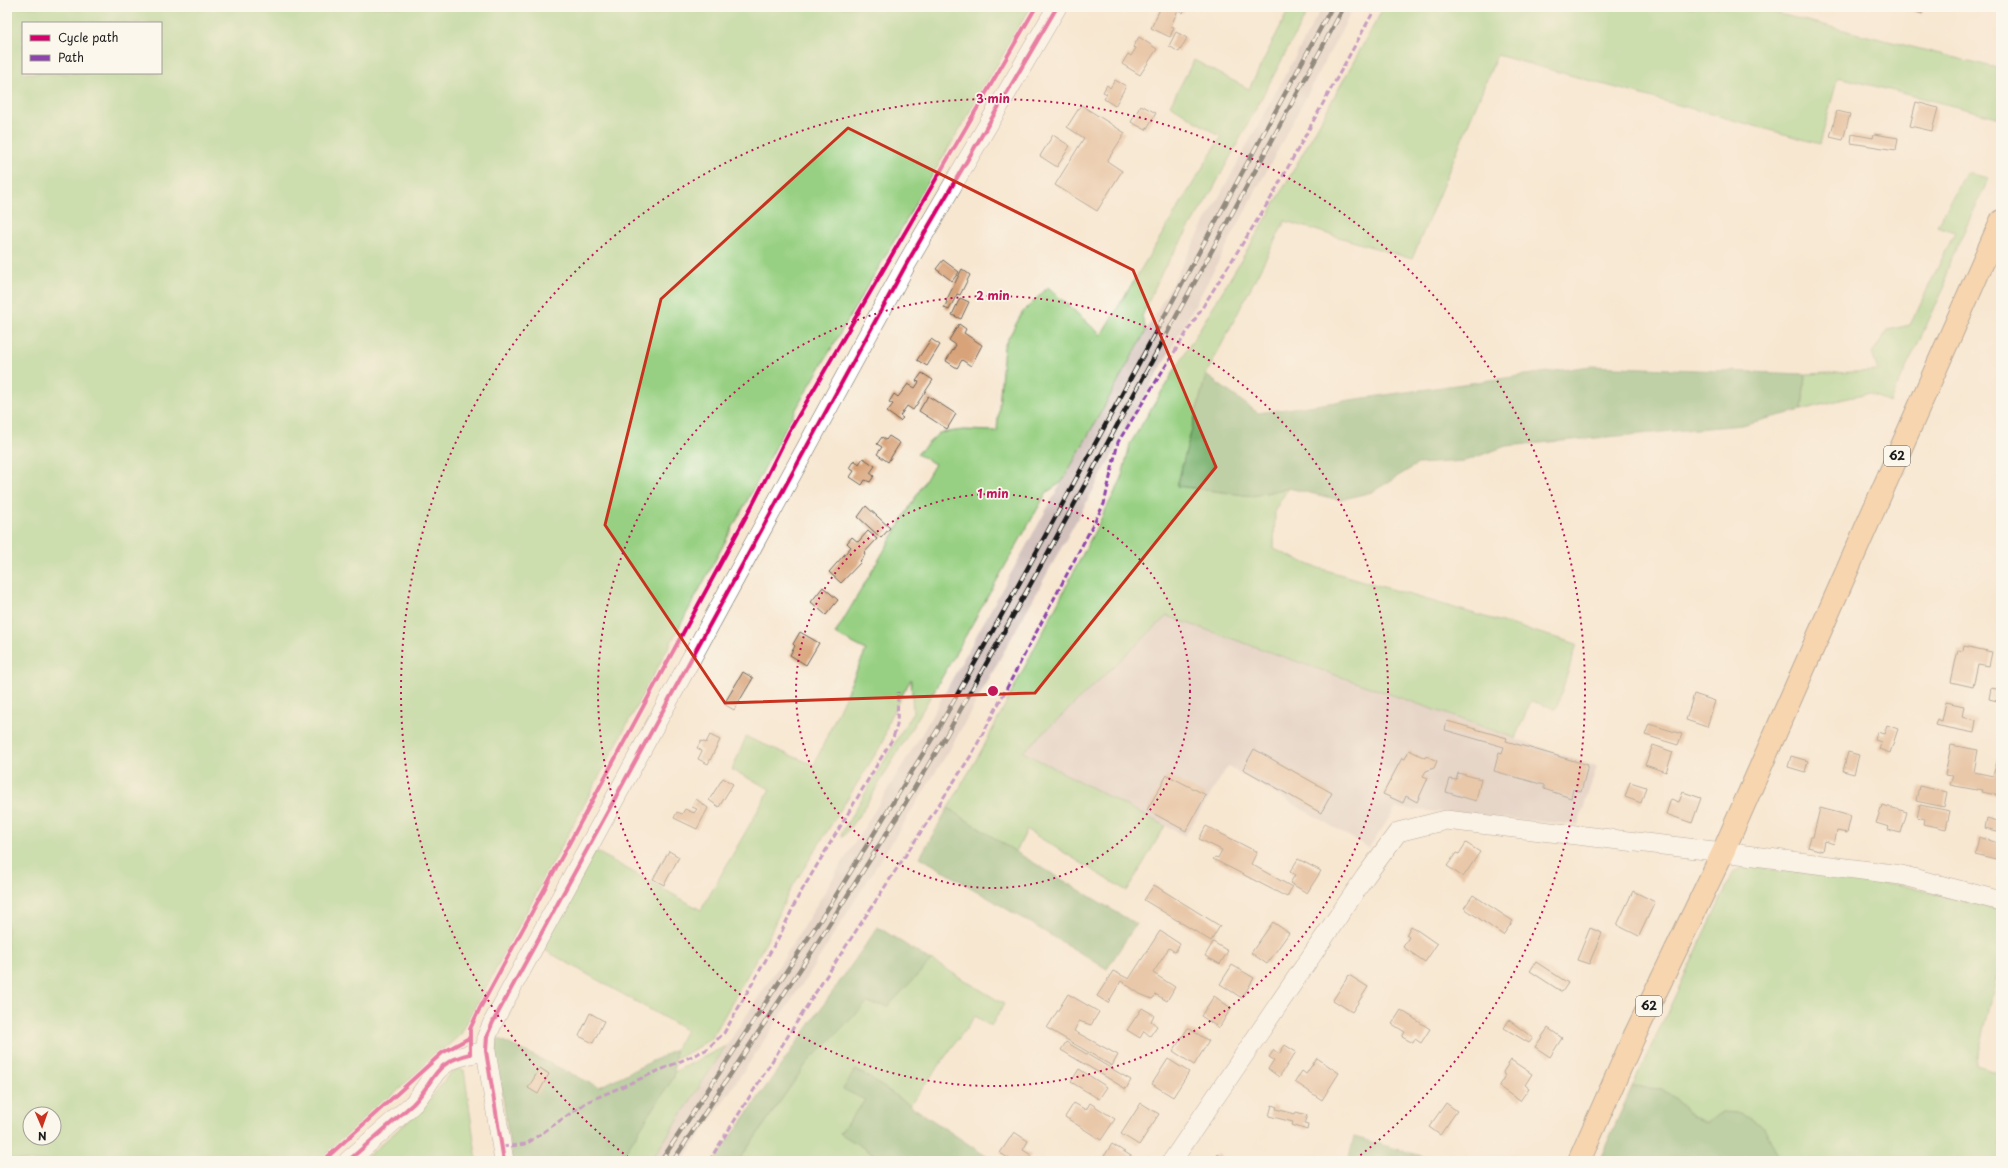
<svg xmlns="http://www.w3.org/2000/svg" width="2008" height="1168" font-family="'Playpen Sans',sans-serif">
	<rect width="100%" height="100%" fill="#fbf7ec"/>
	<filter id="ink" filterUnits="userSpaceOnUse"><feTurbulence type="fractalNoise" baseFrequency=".025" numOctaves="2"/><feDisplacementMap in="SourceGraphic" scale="8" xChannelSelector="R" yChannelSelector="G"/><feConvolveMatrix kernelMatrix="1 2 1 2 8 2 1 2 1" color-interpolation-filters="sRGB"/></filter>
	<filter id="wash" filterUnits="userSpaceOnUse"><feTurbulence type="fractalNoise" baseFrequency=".012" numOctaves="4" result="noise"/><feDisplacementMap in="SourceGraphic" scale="16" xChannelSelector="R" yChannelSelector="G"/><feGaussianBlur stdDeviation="0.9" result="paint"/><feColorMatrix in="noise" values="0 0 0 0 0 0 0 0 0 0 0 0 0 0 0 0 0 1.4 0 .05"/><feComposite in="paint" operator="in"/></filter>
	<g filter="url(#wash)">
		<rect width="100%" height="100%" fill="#f7e7d1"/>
		<path fill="#d1c0bc" d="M1322 7H1354L1190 315 949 751 807 977 683 1161H651L782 961 921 735 1163 300Z
			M1167 616 1597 767 1578 825 1396 808 1369 848 1228 766 1185 836 1023 752Z"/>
		<path fill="#98d083" stroke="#5a7650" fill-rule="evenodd" d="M7 7H1031L800 402 461 1034 319 1161H7ZM23 23H161V73H23ZM30 1114H54V1138H30Z
			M1290 7H1310L1212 191 1163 270 1142 316 1146 331 1062 482 1047 492 941 679 865 807 843 837 841 834 913 712 911 679 889 719 883 742 789 892 766 942 712 1038 688 1053 675 1058V1050L686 1030 543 949 595 851 701 910 770 789 732 770 746 737 814 765 866 650 835 634 935 464 917 454 939 433 963 430 997 431 1004 346 1022 313 1048 287 1101 335 1221 137 1170 105 1194 60 1249 89Z
			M1384 7H1751L2001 69V118L1838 77 1820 144 1497 55 1412 259 1285 221 1206 375 1177 486 1252 496 1288 488 1275 510 1274 549 1312 566 1577 644 1556 709 1531 701 1515 738 1167 616 1023 752 1165 826 1127 891 1027 830 1016 852 948 808 984 746 1121 480 1130 444 1269 214Z
			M1966 173 1989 178 1946 270 1945 286 1890 402 1867 393 1802 410 1805 374 1878 371 1872 353 1888 330 1910 325 1955 232 1937 226Z
			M1751 866 1901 885 2001 911V958L1976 1065 2001 1072V1161H1778V1156L1723 1112 1707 1123 1692 1119 1677 1100 1662 1089 1632 1087 1734 871Z
			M931 960 1004 1004 991 1026 975 1016 910 1105 856 1069 865 1100 840 1133 884 1161H726L740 1159 807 1063 867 1003 888 1006Z
			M726 1046 651 1161H619L674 1077V1072Z
			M458 1069 464 1070 477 1161H362L425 1106 450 1073Z"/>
		<path fill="#7ab271" stroke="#4b6746" d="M1590 366 1805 374 1802 410 1742 425 1506 446 1465 461 1418 464 1372 492 1340 500 1288 488 1252 496 1177 486 1206 375 1258 413Z
			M948 808 1016 852 1136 924 1107 969 920 857Z
			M878 927 931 961 888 1006 867 1003 807 1063 740 1159 714 1161Z
			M497 1038 599 1087 675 1050 674 1077 619 1161H512L496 1050Z
			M856 1069 986 1156 995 1161H884L840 1133 865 1100 843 1089Z
			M1632 1087 1662 1089 1677 1100 1692 1118 1706 1123 1723 1112 1741 1113 1764 1127 1778 1156V1161H1599Z
			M1354 1137 1440 1161H1348Z"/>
		<g id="blocks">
			<path fill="#d8a379" d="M1161 7H1186L1183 13 1178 10 1171 26 1174 27 1170 37 1151 28Z
				M1907 7H1924L1922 14 1906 9Z
				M1176 32 1187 38 1179 52 1169 46Z
				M1139 37 1157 49 1140 75 1122 64 1128 54 1131 56 1136 48 1133 47Z
				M1115 80 1126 86 1115 106 1104 99 1107 94 1103 92 1107 85 1110 88Z
				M1916 102 1938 108 1932 131 1910 126Z
				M1081 105 1125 133 1107 161 1122 171 1097 211 1055 185 1084 138 1067 127Z
				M1141 105 1156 113 1146 130 1131 122Z
				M1837 111 1850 114 1843 140 1830 137Z
				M1852 134 1873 138 1874 134 1898 138 1896 150 1851 143Z
				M1053 135 1070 146 1057 167 1040 156Z
				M943 260 959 272 952 281 936 269Z
				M962 269 970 275 960 295 957 294 949 310 944 308 947 302 946 301Z
				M960 298 969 302 961 319 952 315Z
				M959 324 966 329 964 333 982 345 971 366 962 360 957 368 946 361 956 345 949 340Z
				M931 339 940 345 927 366 917 360Z
				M922 373 933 380 913 410 907 406 900 416 903 418 900 421 887 412 893 404 889 402 894 394 898 397 908 384 915 388 919 382 916 381Z
				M928 396 956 414 947 429 919 411Z
				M889 436 900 443 888 462 877 454 882 447 877 444 882 437 886 440Z
				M863 458 875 466 870 473 874 476 870 482 865 480 862 485 850 477 854 471 849 468 854 460 859 464Z
				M866 506 890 528 881 538 858 517Z
				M868 531 877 539 864 553 865 555 860 561 861 562 841 583 829 572 851 547 847 543 852 537 858 542Z
				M823 587 838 600 826 615 811 602Z
				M800 632 819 643 806 665 790 655 795 646 793 644Z
				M1964 646 1992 652 1989 666 1978 664 1973 687 1951 682 1958 650 1963 651Z
				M743 672 753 678 734 710 724 704Z
				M1991 688 2001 690V702L1989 699Z
				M1694 694 1715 701 1707 727 1686 720Z
				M1946 702 1964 706 1962 717 1976 720 1974 733 1935 725 1937 719 1942 721Z
				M1447 721 1507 738 1506 741 1588 765 1581 792 1573 789 1571 798 1544 789V785L1494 771 1499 752 1502 753 1504 747 1445 730Z
				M1649 724 1682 734 1678 745 1645 735Z
				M1887 725 1898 729 1890 753 1879 749 1881 742 1875 740 1877 732 1884 734Z
				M710 735 720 740 708 764 698 759 702 751 697 748 701 741 706 743Z
				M1653 745 1673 752 1666 772 1645 765Z
				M1951 745 1978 750 1974 772 1993 776 1999 755H2001V796L1982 792 1983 790 1977 789V790L1950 785 1953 776 1945 775Z
				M1254 749 1332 793 1321 813 1243 769Z
				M1409 750 1425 758 1426 756 1437 761 1434 768 1426 771 1423 776 1428 778 1417 802 1406 796 1403 803 1383 794 1402 758 1405 759Z
				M1848 752 1859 755 1854 774 1843 771Z
				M1791 756 1808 761 1805 772 1788 767Z
				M1458 773 1481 779 1476 801 1446 792 1450 779 1456 780Z
				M1167 775 1206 795 1186 831 1147 810Z
				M723 778 733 784 719 807 709 800Z
				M1630 782 1646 787 1641 803 1625 797Z
				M1919 786 1947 792 1944 807 1916 801Z
				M1683 792 1701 798 1692 823 1666 814 1671 799 1679 802Z
				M696 799 708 808 697 829 674 818 677 812 682 814 685 809 694 813 697 809 692 807Z
				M1882 805 1907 812 1901 833 1888 830 1889 827 1876 823Z
				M1920 805 1950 811 1946 829 1924 824 1925 819 1917 817Z
				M1820 808 1851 816 1847 833 1837 831 1834 844 1825 841 1823 851 1808 847 1811 837H1813Z
				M1987 818 2001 822V832L1985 828Z
				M1206 826 1257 852 1251 864 1292 887 1287 897 1213 859 1215 857 1218 858 1222 850 1199 839Z
				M1979 837 2001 844 2000 860 1975 854Z
				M1466 843 1480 852 1463 877 1447 866 1456 853 1459 854Z
				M669 851 679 857 664 885 653 879Z
				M1298 859 1321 871 1307 893 1290 883 1295 875 1290 872Z
				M1154 885 1220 926 1211 941 1144 900Z
				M1633 891 1655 902 1639 936 1617 925Z
				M1473 895 1513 921 1503 935 1464 908Z
				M1273 922 1289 933 1267 964 1251 953Z
				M1411 926 1437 944 1425 962 1403 947 1409 937 1406 935Z
				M1590 928 1602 933 1589 964 1577 960Z
				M1160 931 1180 944 1175 952 1169 948 1153 973 1175 987 1167 1001 1155 994 1156 995 1152 999 1140 994 1121 981 1108 1003 1097 996 1113 971 1129 979Z
				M1213 942 1228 951 1220 964 1205 956Z
				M1536 962 1568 983 1562 992 1530 971Z
				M1232 965 1254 978 1242 998 1220 984Z
				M1349 975 1368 987 1352 1012 1333 1000Z
				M1068 994 1099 1012 1091 1025 1079 1021 1074 1031 1118 1055 1112 1066 1047 1028Z
				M1214 996 1231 1008 1219 1028 1201 1016Z
				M1142 1008 1154 1015 1151 1021 1157 1026 1150 1036 1144 1031 1140 1038 1127 1030Z
				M1401 1010 1430 1029 1421 1043 1415 1039 1413 1043 1402 1037 1405 1032 1392 1024Z
				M590 1013 604 1021 593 1043 579 1036Z
				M1509 1020 1533 1038 1529 1043 1504 1028Z
				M1188 1028 1209 1041 1194 1065 1173 1051Z
				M1548 1028 1562 1038 1550 1057 1535 1047Z
				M1066 1042 1131 1080 1126 1089 1061 1050Z
				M1285 1045 1296 1052 1279 1077 1268 1069 1274 1060 1269 1057 1274 1050 1279 1054Z
				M1317 1058 1339 1073 1322 1100 1295 1082 1302 1071 1306 1074Z
				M1168 1059 1189 1072 1173 1097 1152 1084Z
				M1511 1060 1532 1074 1525 1085 1529 1088 1520 1101 1499 1087 1505 1077 1503 1072Z
				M540 1068 549 1074 538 1094 528 1088Z
				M1079 1069 1107 1087 1099 1099 1071 1082Z
				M1074 1103 1086 1110 1090 1103 1115 1119 1101 1140 1065 1117Z
				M1141 1103 1159 1114 1139 1145 1121 1134Z
				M1446 1103 1457 1111 1440 1135 1429 1127Z
				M1272 1105 1277 1107 1276 1109 1295 1114 1296 1112 1307 1115 1304 1124 1308 1125 1307 1130 1292 1125 1293 1122 1269 1116Z
				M1014 1132 1028 1141 1023 1150 1031 1155 1027 1161H1013L1000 1153Z
				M1112 1144 1139 1161H1101Z
				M1218 1154 1227 1161H1213Z"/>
		</g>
	</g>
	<g filter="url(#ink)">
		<use href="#blocks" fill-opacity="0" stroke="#69635b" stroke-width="1"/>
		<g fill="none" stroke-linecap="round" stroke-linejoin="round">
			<g stroke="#69635b" stroke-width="20">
				<path id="minor" d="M348 1161 413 1104C421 1095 426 1086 433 1076 445 1057 466 1055 486 1051
					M504 1161 486 1051 487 1036 493 1022 907 263 1057 7
					M1172 1161 1365 877 1398 832 1446 820 1723 852 1901 875 2001 901"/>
			</g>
			<g stroke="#69635b" stroke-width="24">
				<path id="primary" d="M1579 1161 1633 1039 1723 852 2001 221"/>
			</g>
			<use href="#minor" stroke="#fff" stroke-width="19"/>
			<use href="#primary" stroke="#f6be86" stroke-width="22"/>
			<g stroke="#1c1c1c" stroke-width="4.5">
				<path id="rail" d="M661 1161 832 902 938 729 1025 573 1332 7
					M673 1161 811 953 897 817 947 734 1044 560 1344 7"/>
			</g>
			<use href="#rail" stroke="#fbf7ec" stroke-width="3" stroke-dasharray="9" stroke-linecap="butt"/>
			<path stroke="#8e44ad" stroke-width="3" stroke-dasharray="6 3" stroke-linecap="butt" d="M502 1147 526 1144 587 1102 706 1050 724 1033 780 935 798 897 893 738 897 725 898 692
				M709 1161 812 998 972 754 1104 504 1118 442 1271 198 1376 7"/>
			<g stroke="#fbf7ec" stroke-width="6">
				<path id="cycleway" d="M323 1161 442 1053 469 1038
					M348 1161 413 1104C436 1080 432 1063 470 1054V1029L479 1010 755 500 789 432 1036 7
					M504 1161 486 1051 487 1036 493 1022 907 263 1057 7"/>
			</g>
			<use href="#cycleway" stroke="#d6006c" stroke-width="4"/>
		</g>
	</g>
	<path d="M0 0H2008V1168H0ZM848 128 1133 270 1216 467 1035 693 725 703 605 525 661 299Z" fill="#f7e7d1" fill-opacity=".55" fill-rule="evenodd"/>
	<path fill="none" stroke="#c8321e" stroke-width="3" stroke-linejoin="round" d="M848 128 1133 270 1216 467 1035 693 725 703 605 525 661 299Z"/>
	<g fill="none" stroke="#c2185b" stroke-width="2" stroke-dasharray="2 4">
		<circle cx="993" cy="691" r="197"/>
		<circle cx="993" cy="691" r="395"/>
		<path d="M633 1161A592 592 0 1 1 1353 1161"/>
	</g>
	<g text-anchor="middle" stroke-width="3.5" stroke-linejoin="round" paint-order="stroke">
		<g fill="#fbf7ec" stroke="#5f5e5a" stroke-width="1">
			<rect x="1884" y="446" width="26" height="20" rx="3"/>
			<rect x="1636" y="996" width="26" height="20" rx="3"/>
		</g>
		<g font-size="12" font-weight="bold" fill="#1c1c1c">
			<text x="1897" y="460">62</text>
			<text x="1649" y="1010">62</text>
		</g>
	</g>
	<circle cx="993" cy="691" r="6" fill="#c2185b" stroke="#fbf7ec" stroke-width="2"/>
	<g font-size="12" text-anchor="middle" font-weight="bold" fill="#c2185b" stroke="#fbf7ec" stroke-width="3.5" stroke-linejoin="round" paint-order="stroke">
		<text x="993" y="103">3 min</text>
		<text x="993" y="300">2 min</text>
		<text x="993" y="498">1 min</text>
	</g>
	<rect width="2008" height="1168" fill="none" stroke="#fbf7ec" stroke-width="24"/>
	<rect x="22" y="22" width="140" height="52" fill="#fbf7ec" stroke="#a29f99"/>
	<rect x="30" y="35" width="20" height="6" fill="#d6006c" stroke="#a29f99"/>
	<text x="58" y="42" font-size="12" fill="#1c1c1c">Cycle path</text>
	<rect x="30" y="55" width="20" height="6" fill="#8e44ad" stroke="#a29f99"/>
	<text x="58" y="62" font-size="12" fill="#1c1c1c">Path</text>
	<g transform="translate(42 1126) rotate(178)"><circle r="19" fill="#fbf7ec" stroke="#a29f99"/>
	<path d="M0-3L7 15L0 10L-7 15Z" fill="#c8321e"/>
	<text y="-6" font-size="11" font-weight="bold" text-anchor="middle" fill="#1c1c1c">N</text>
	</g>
</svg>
